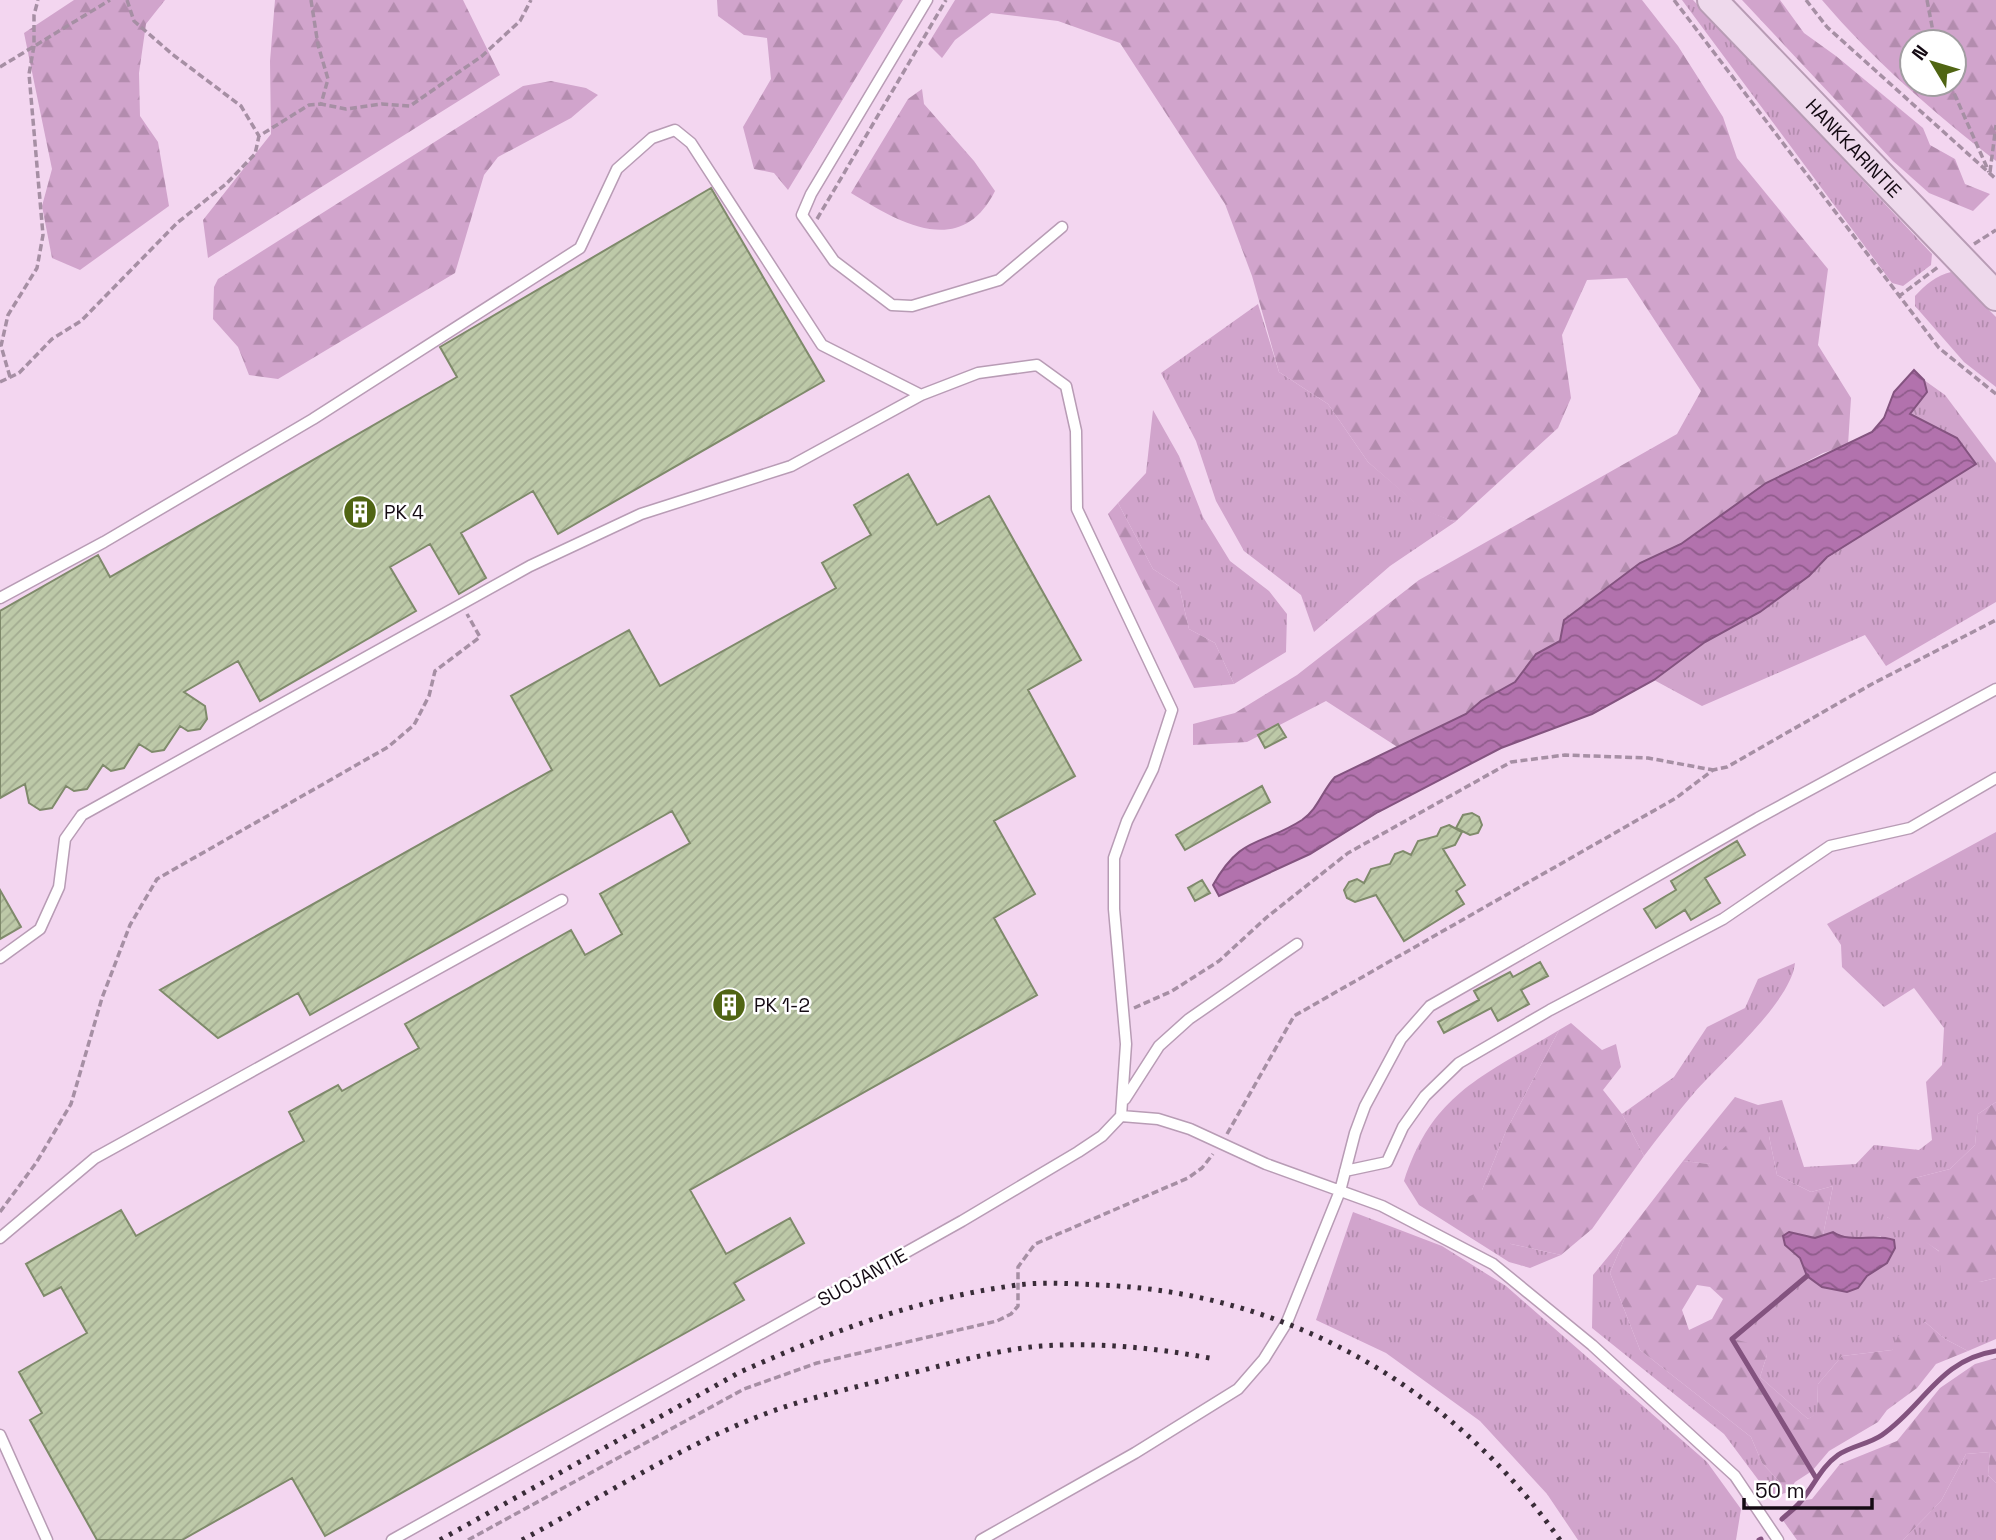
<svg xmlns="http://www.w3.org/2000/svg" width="1996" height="1540" font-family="'Space Grotesk',sans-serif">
	<defs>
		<pattern id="grass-tufts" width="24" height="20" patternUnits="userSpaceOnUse" patternTransform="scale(1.75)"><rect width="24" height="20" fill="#d1a4cc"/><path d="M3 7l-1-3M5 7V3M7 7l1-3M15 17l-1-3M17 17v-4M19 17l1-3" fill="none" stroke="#b38cae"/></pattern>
		<pattern id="forest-firs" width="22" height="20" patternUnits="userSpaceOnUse" patternTransform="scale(1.75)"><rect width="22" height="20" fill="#d1a4cc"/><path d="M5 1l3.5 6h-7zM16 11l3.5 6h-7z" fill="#b38cae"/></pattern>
		<pattern id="water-waves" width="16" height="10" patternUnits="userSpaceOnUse" patternTransform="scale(1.75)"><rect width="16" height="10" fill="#b272ad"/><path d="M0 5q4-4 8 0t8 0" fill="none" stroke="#905c8c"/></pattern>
		<pattern id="building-hatch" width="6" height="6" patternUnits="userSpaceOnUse" patternTransform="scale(1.75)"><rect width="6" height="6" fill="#bdc9a8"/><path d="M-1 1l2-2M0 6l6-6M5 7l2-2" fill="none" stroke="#a2ab90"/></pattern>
	</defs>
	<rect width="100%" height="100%" fill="#f3d6f0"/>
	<path fill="url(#grass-tufts)" d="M1682 0H1693L1932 254 1931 265 1903 286 1892 283Z
		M1951 272 1996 317V387L1964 362 1915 306V296C1925 285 1937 275 1951 272Z
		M1258 304 1279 372 1328 404 1368 462 1423 509 1455 522 1390 566 1314 632 1301 595 1244 551 1216 501 1196 441 1161 373Z
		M1924 380 1945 395 1996 463V602L1886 666 1865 635 1702 706 1654 680C1671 667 1688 652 1707 641 1751 614 1791 594 1827 557L1976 464 1957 438 1910 414 1927 392Z
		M1153 410 1179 456 1203 517 1230 561 1269 591 1287 614 1286 652 1234 684 1215 643 1189 629 1179 586 1153 569 1118 503 1146 473Z
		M1996 832V1102L1978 1114 1975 1145 1950 1169 1915 1178 1887 1217 1905 1226 1980 1282 1996 1278V1339L1968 1351 1945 1339 1925 1322 1892 1350 1842 1356 1818 1384 1817 1414 1808 1419 1760 1377 1767 1355 1732 1339 1807 1276 1822 1287 1858 1288 1867 1276 1887 1263 1881 1236 1844 1239 1833 1232 1823 1235 1833 1186 1811 1192 1777 1175 1769 1136 1709 1164 1683 1161 1735 1097 1758 1105 1782 1100 1804 1167 1856 1164 1874 1145 1919 1150 1932 1140 1926 1082 1942 1065 1944 1028 1914 988 1884 1007 1842 967 1841 945 1827 924Z
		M1795 963C1791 1002 1721 1062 1694 1093 1677 1113 1660 1135 1644 1156L1622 1114 1674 1077 1707 1027 1745 1008 1758 979Z
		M1559 1030 1506 1131 1482 1190 1511 1244 1561 1255 1530 1268 1509 1262 1419 1205 1404 1181C1433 1092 1484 1076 1559 1030Z
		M1353 1212 1442 1246 1506 1286 1707 1462 1741 1509 1736 1540H1578L1547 1494 1480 1421 1386 1353 1316 1320Z
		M1626 1235 1610 1273 1640 1350 1751 1437 1762 1463 1789 1492 1771 1497 1724 1434 1592 1328 1593 1275Z
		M1990 1452 1988 1475 1996 1483V1540H1903L1941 1501 1966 1454Z"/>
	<path fill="url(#forest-firs)" fill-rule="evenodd" d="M74 0H165L146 24 139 73 140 116 158 142 169 206 80 270 52 258 42 206 52 169 24 33Z
		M275 0H463L500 75 208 258 203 220 271 134 270 61Z
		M717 0H903L788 190 774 173 754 169 743 127 771 79 767 38 744 35 718 16Z
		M955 0H1642L1678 46 1723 117 1737 158 1828 269 1818 345 1851 398 1848 445 1823 453 1766 483 1681 544 1640 563 1564 620 1560 641 1536 654 1515 682 1481 701 1466 714 1399 748 1326 701 1247 742 1193 745V724L1235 713 1297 675 1419 580 1677 434 1701 391 1627 278 1587 280 1562 335 1571 398 1558 428 1455 522 1423 510 1368 462 1328 404 1279 372 1252 276 1225 204 1120 43 1058 21 991 13 955 40 942 58 928 44Z
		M1742 0H1780L1804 33 1836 56 1923 128 1930 145 1955 159 1965 184 1990 194 1973 211 1929 193 1893 161Z
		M1822 0H1996V161C1933 112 1874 61 1822 0ZM1912 42H1954V84H1912Z
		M551 81 586 88 598 95 571 118 498 157 484 175 455 273 278 379 249 375 238 347 213 319 214 287 218 279 523 86Z
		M922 89 924 104 974 161 995 191C961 259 900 223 851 193L908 99Z
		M1118 503 1153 569 1179 586 1189 629 1215 643 1234 684 1194 688 1108 514Z
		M1571 1023 1602 1050 1616 1044 1621 1067 1603 1090 1622 1114 1644 1156 1592 1229 1561 1255 1511 1244 1458 1202 1482 1190 1506 1131 1559 1030Z
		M1996 1102V1278L1980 1282 1941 1275 1939 1251 1887 1217 1867 1198 1915 1178 1950 1169 1975 1145 1978 1114Z
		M1745 1125 1769 1136 1777 1175 1811 1192 1833 1186 1823 1235 1815 1238 1789 1232 1785 1245 1800 1258 1807 1276 1733 1339 1761 1346 1767 1355 1760 1377 1808 1419 1817 1413 1818 1384 1842 1356 1892 1350 1898 1336 1925 1322 1945 1339 1968 1351 1936 1364 1917 1388 1887 1410 1878 1422 1829 1451 1812 1471 1795 1482 1789 1492 1762 1463 1751 1437 1640 1350 1610 1273 1626 1235 1683 1161 1709 1164ZM1697 1285 1710 1287 1723 1299 1712 1319 1689 1330 1682 1310Z
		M1996 1358V1483L1988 1475 1990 1452 1966 1454 1941 1501 1903 1540H1797L1782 1519 1801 1501 1812 1499 1840 1464 1897 1441 1940 1388 1975 1364Z"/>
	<path fill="url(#water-waves)" stroke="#83537f" stroke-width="2" d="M1914 370 1924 380 1927 392 1910 414 1957 438 1976 464 1827 557 1809 576 1760 612 1705 642 1654 680 1592 714 1501 748 1378 812 1310 854 1219 896 1213 885C1242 834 1260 847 1302 820 1318 809 1322 791 1335 777L1466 714 1481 701 1515 682 1536 654 1560 641 1564 620 1640 563 1681 544 1766 483 1872 432 1884 418 1894 392Z
		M1789 1232 1815 1238 1833 1232C1851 1244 1873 1233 1894 1240L1895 1248 1887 1263 1867 1276 1858 1288 1847 1292 1822 1287 1807 1276 1800 1258 1785 1245 1783 1236Z"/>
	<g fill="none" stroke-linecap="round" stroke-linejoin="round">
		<path stroke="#83537f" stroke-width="5" d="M1807 1276 1732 1339 1816 1478
			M1782 1519C1788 1513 1796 1508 1801 1501 1814 1486 1821 1467 1838 1455 1851 1446 1869 1444 1882 1435 1925 1405 1939 1360 1996 1351
			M1759 1540 1761 1539"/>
	</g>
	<path fill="url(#building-hatch)" stroke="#7f8a6b" stroke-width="2" d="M711 188 824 381 558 534 533 491 461 533 486 578 459 594 430 544 390 567 416 611 260 701 238 661 184 692 205 706 207 719 200 729 188 731 180 726 164 750 152 752 139 744 124 768 111 771 103 765 87 789 74 791 66 786 52 808 40 810 29 803 25 784 0 798V611L98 555 110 577 457 377 440 347Z
		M908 474 937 525 989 496 1081 660 1028 690 1075 776 994 821 1035 894 994 918 1037 995 690 1190 726 1254 790 1218 804 1243 734 1283 744 1300 325 1536 292 1478 182 1540H97L30 1420 42 1413 19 1372 87 1333 61 1287 44 1296 26 1264 121 1210 136 1236 304 1141 289 1112 338 1085 342 1091 419 1048 405 1024 571 930 585 955 622 934 600 894 690 843 672 811 310 1015 298 993 218 1038 160 990 552 770 511 696 629 630 660 686 836 588 822 563 871 535 854 505Z
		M1278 724 1286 737 1265 748 1258 735Z
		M1262 786 1270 802 1185 850 1176 835Z
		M1472 813 1479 817 1482 825 1478 833 1470 835 1456 828 1463 815Z
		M1449 825 1462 832 1455 845 1443 849 1465 885 1456 891 1464 904 1404 941 1376 895 1355 902 1347 898 1344 890 1349 882 1357 879 1364 883 1371 869 1390 864 1395 854 1403 851 1411 855 1418 841 1437 836 1441 828Z
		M1737 841 1745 855 1705 878 1720 903 1691 920 1685 910 1656 928 1644 909 1676 890 1671 881Z
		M1202 880 1210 893 1195 901 1188 888Z
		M0 890 21 927 0 939Z
		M1540 962 1548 976 1521 990 1529 1004 1498 1021 1491 1008 1444 1033 1438 1022 1479 1000 1474 991 1510 972 1513 977Z"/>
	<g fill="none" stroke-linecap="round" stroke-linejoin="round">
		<g stroke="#b89cb5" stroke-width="13">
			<path id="lane" d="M927 0 811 194 802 215 834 261 892 305 912 306 999 280 1062 227
				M0 598 104 542 313 419 580 248 617 169 652 138 675 130 691 143 822 345 921 395
				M0 958 40 929 59 887 65 839 82 815 530 566 641 514 791 466 921 395 978 373 1037 365 1066 386 1076 431 1077 509 1172 710 1153 769 1127 821 1114 858V909L1126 1044 1121 1116
				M1125 1099 1159 1046 1189 1019 1297 944
				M1345 1171 1387 1162 1403 1127 1425 1096 1459 1063 1550 1010 1723 919 1830 846 1910 828 1996 778
				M0 1238 95 1158 562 900
				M0 1435 47 1540
				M392 1540 962 1221 1078 1152 1102 1136 1121 1116 1158 1119 1190 1129 1266 1164 1382 1206 1493 1264 1592 1345 1735 1476 1778 1540
				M981 1540 1135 1453 1238 1389 1264 1359 1287 1322 1340 1191 1355 1133 1365 1106 1401 1039 1430 1006 1758 818 1996 689"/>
		</g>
		<g stroke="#b89cb5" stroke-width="32">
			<g id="secondary">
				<path id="s1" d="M1712 0 1996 296"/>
			</g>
		</g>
		<path stroke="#a68fa4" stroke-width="3.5" stroke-dasharray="7 3.5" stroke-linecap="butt" d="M127 0 134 21 172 54 241 106 259 136
			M311 0 318 45 328 79 321 104 346 109 382 104 410 106 482 56 520 21 531 0
			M1674 0 1939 348 1996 394
			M1806 0 1827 27 1996 179
			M1927 0 1935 42
			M0 67 110 0
			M1950 84 1989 172
			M1990 172 1996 125
			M817 219 946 0
			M1974 244 1996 230
			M1898 297 1938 267
			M10 377 1 346 8 315 37 268 43 235 29 74 34 46V15L38 0
			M0 382 19 373 52 339 81 321 177 223 226 184 255 154 259 136 309 105 321 104
			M1134 1008 1172 991 1219 961 1267 917 1348 853 1511 762 1565 755 1648 758 1713 770
			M1227 1134 1294 1016 1676 798 1713 770 1727 767 1872 684 1996 620
			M0 1212 36 1163 71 1104 102 998 130 925 157 879 388 747 414 725 429 696 435 671 480 637 467 614
			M468 1540 744 1389 817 1363 997 1321 1011 1314 1018 1306V1267L1035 1244 1188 1178 1202 1168 1213 1154"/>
		<use href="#lane" stroke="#fff" stroke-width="10"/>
		<use href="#secondary" stroke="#eed9ec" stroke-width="28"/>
		<path stroke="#392c38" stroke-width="5" stroke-dasharray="3.5 7" stroke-linecap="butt" d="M440 1540 740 1372C828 1333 916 1299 1011 1286 1040 1281 1072 1284 1101 1285 1288 1293 1452 1387 1560 1540
			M522 1540C598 1499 678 1448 757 1417 802 1399 849 1389 895 1377 943 1366 992 1350 1041 1346 1100 1342 1156 1348 1215 1359"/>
	</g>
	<defs>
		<g id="building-disc" transform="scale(1.75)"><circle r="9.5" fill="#506513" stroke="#fff"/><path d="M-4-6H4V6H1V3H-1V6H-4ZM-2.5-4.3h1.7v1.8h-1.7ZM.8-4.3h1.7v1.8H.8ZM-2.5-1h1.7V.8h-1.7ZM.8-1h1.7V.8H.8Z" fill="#fff"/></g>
	</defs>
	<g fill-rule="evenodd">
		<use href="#building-disc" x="360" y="512"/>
		<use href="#building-disc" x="729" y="1005"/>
	</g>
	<g text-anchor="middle" stroke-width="5" stroke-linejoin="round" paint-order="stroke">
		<g font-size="19" fill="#140a13" stroke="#fff">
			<text dy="7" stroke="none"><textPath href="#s1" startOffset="205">HANKKARINTIE</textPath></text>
			<text transform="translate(862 1277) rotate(-29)" y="7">SUOJANTIE</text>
		</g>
		<g font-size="19" fill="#140a13" stroke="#fff" text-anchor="start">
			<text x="384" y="519">PK 4</text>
			<text x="754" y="1012">PK 1-2</text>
		</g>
	</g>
	<g transform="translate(1933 63) rotate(308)"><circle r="33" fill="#ffffff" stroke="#a19da1" stroke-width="2"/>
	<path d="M0-5L12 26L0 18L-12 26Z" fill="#506513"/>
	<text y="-10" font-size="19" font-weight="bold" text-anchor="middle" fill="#140a13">N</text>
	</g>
	<path d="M1744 1498v10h128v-10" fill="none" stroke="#140a13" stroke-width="3.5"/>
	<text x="1755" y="1498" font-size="21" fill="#140a13" stroke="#ffffff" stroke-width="5" paint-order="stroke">50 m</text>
</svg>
